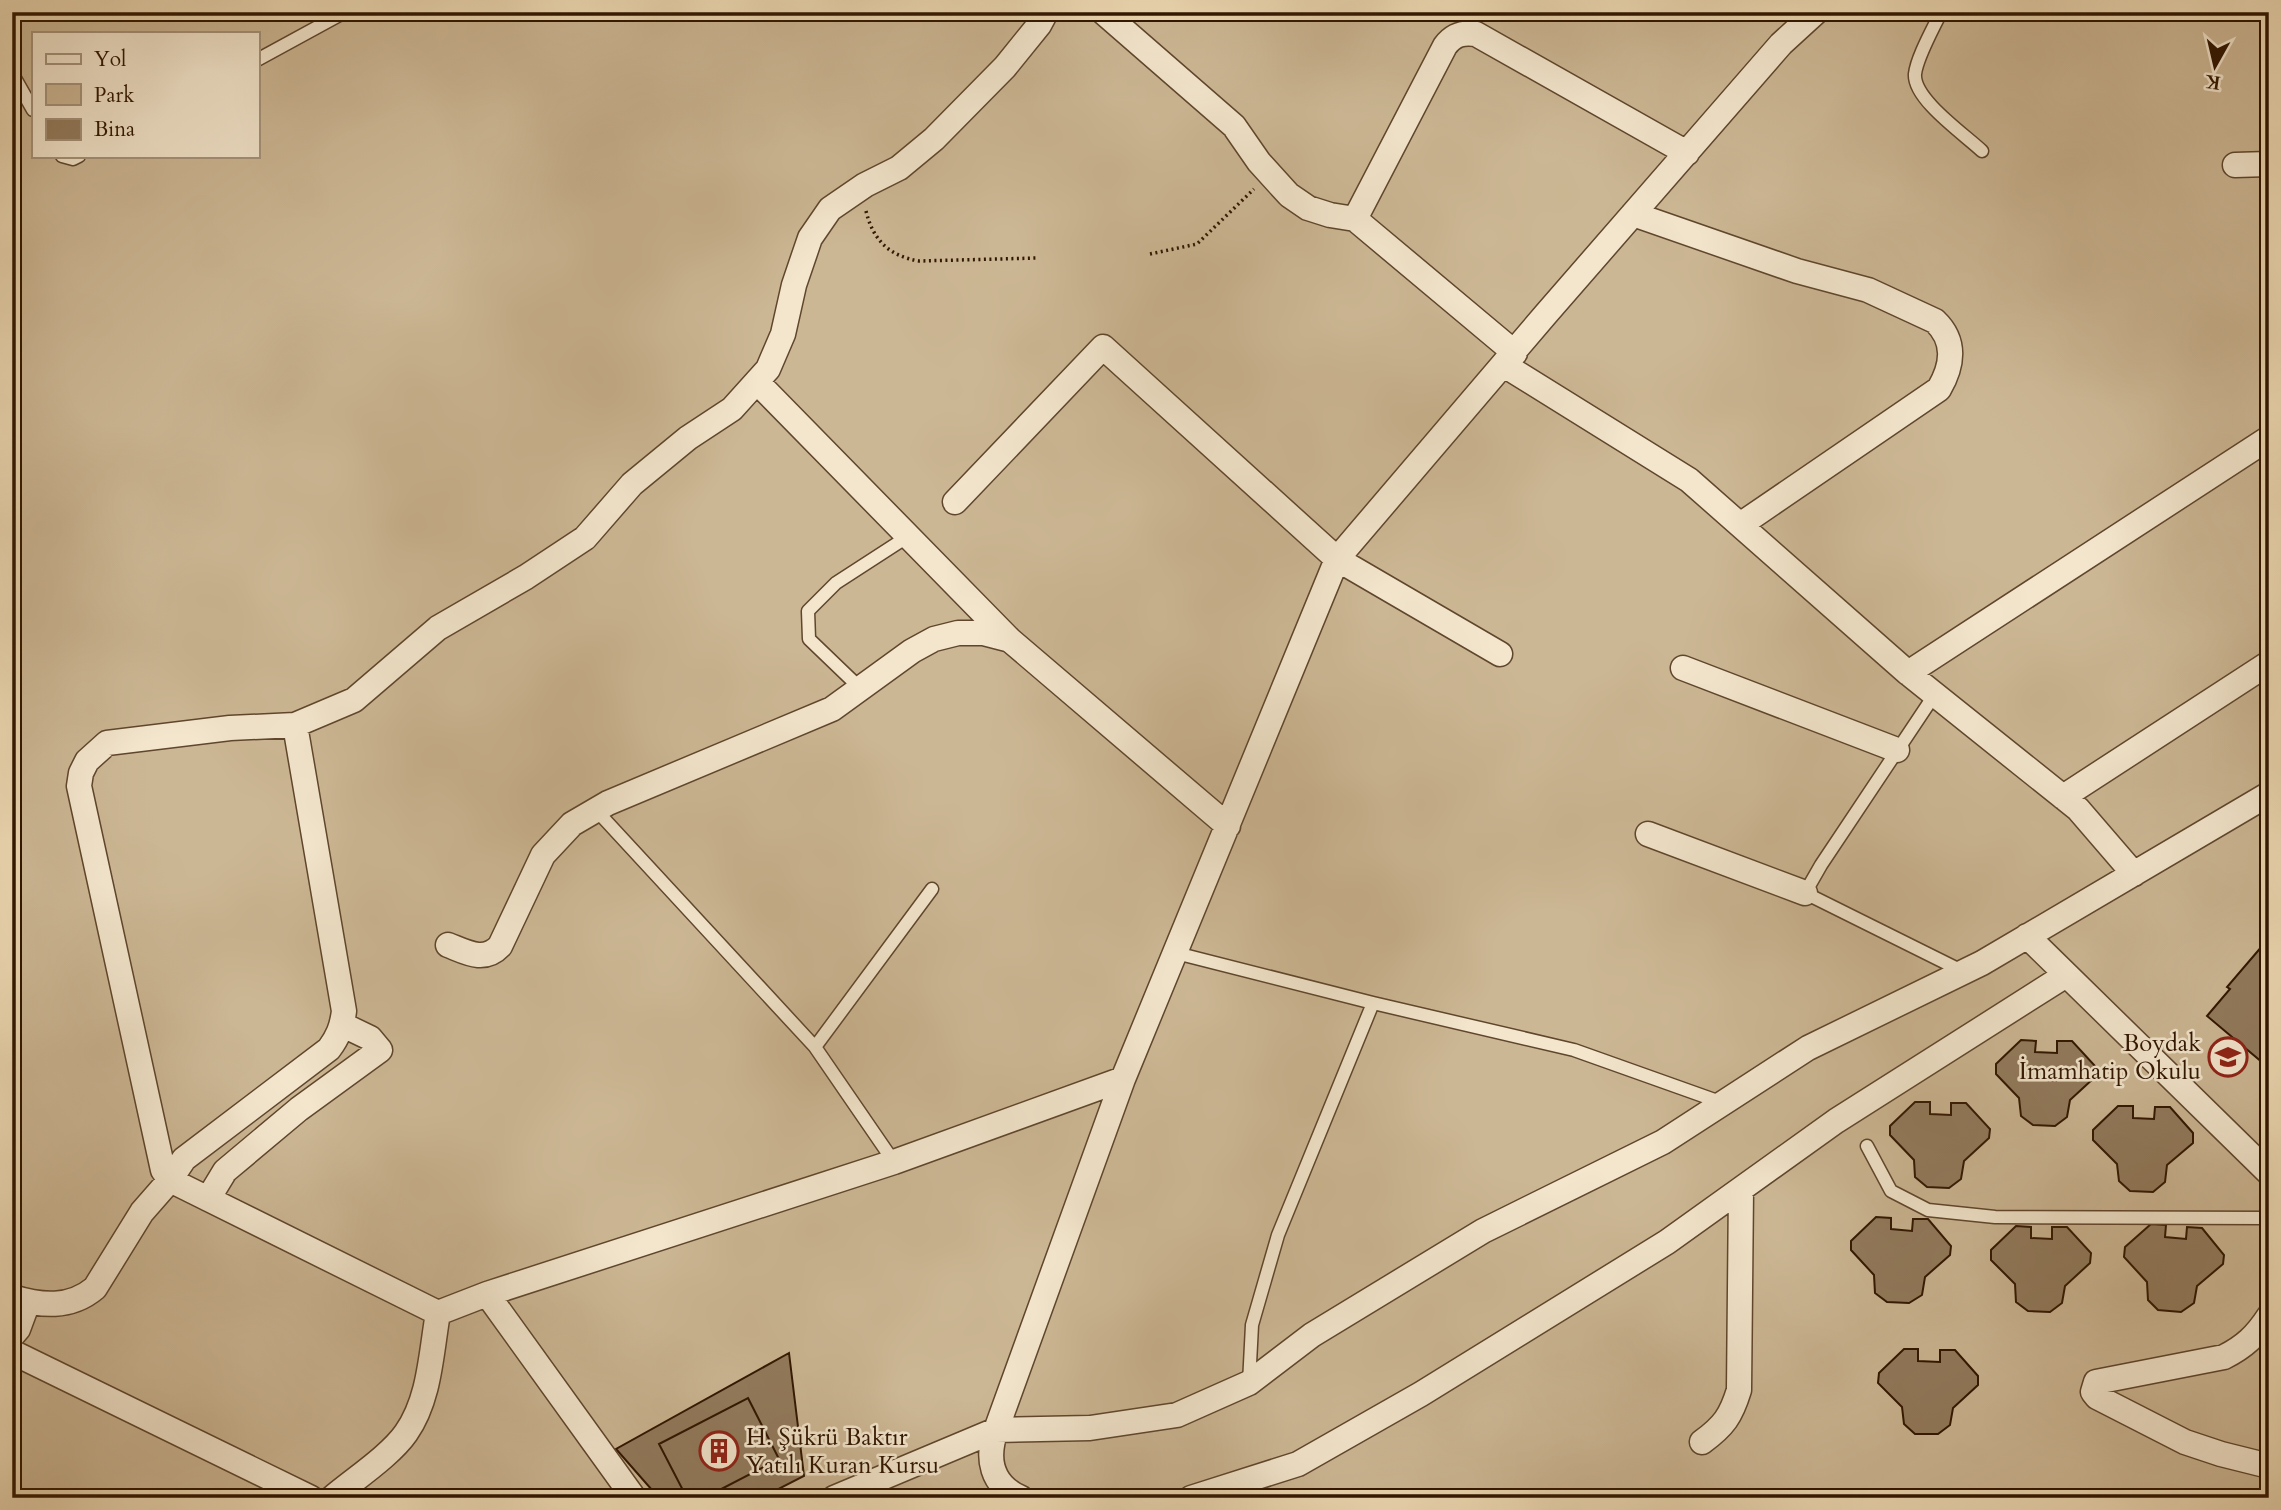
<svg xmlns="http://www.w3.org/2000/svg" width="2281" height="1510" font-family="Cardo,serif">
	<rect width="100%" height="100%" fill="#ecd8b2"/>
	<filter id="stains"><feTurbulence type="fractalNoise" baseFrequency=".00286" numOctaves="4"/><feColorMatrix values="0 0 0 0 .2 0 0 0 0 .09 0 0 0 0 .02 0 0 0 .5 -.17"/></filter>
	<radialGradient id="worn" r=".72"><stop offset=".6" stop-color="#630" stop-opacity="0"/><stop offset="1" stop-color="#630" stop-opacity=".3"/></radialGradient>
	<path fill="#ccb794" stroke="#7e664a" stroke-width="2" fill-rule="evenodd" d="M12 12H2269V1498H12ZM33 33H257V156H33Z"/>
	<path fill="#927b5d" stroke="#301600" stroke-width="2" d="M2269 944V1068L2207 1016 2230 989 2227 987 2263 945 2265 948Z
		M2021 1040 2036 1041 2035 1052 2057 1053V1041H2072L2096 1067 2095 1077 2070 1100 2067 1117 2055 1126 2033 1125 2021 1116 2019 1098 1996 1074V1064Z
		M1915 1102H1930V1114L1951 1115V1103H1966L1990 1129 1989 1138 1964 1161 1961 1179 1949 1188 1927 1187 1915 1177 1914 1160 1890 1135V1126Z
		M2118 1106H2133V1118L2154 1119 2155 1107H2170L2193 1133V1143L2167 1165 2165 1182 2153 1192 2130 1191 2119 1181 2117 1164 2093 1140V1130Z
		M1876 1217 1891 1218V1229L1912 1231 1913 1219H1928L1951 1246 1950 1255 1925 1277 1922 1295 1909 1303 1887 1302 1875 1293 1874 1275 1851 1250V1241Z
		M2151 1224 2166 1225 2165 1237 2186 1239 2187 1227 2202 1228 2224 1255 2223 1264 2197 1286 2194 1303 2181 1312 2158 1310 2148 1300 2147 1282 2124 1257 2125 1247Z
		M2016 1226 2031 1227V1238L2052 1239V1227H2067L2091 1253 2090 1263 2065 1286 2062 1303 2050 1312 2028 1311 2016 1302 2015 1284 1991 1260V1250Z
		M1904 1349H1918V1361L1940 1362V1350H1955L1978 1376V1385L1953 1408 1950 1425 1938 1434H1915L1904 1424 1902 1407 1878 1383 1879 1373Z
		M789 1353 804 1476 761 1498H704L779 1459 748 1398 659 1444 687 1498H659L616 1449Z
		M748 1398 779 1459 704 1498H687L659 1444Z"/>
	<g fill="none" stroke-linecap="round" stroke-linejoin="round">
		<g stroke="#5f462c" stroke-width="15">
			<path id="service" d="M1941 12C1933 29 1917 57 1915 74 1913 99 1964 134 1982 151
				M257 60 345 12
				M12 73 33 110
				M62 156 73 159 79 156
				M860 688 809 639 808 611 836 583 907 537
				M1935 694 1821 865 1805 893 1964 972
				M596 810 815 1047 894 1162
				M1176 953 1373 1003 1574 1050 1723 1103
				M815 1047 932 889
				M1867 1146 1891 1191 1928 1210 1995 1217 2269 1218
				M1249 1383 1252 1325 1278 1235 1373 1003"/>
		</g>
		<g stroke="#5f462c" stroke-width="27">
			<path id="minor" d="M1046 12 1039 25 1005 67 934 139 899 168 865 185 830 209 810 238 794 285 783 334 768 369 732 409 688 438 632 484 585 538 526 577 438 628 354 700 295 725 230 728 107 743 87 761 81 773 79 786 163 1170 170 1180 438 1313 487 1294 894 1162 1123 1079
				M1103 12 1234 126 1259 162 1289 195 1308 208 1330 215 1355 219 1515 353
				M2235 165 2269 164
				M1633 214 1797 271 1868 290 1935 321C1956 341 1953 365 1939 389L1740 525
				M1355 219 1445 46C1453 35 1462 32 1476 34L1687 153
				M1504 365 1689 480 1908 673 2078 809 2134 874
				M757 382 1009 639
				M955 502 1103 347 1337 559 1500 654
				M1683 668 1897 750
				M1908 673 2269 438
				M2063 797 2269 663
				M1648 834 1805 893
				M2027 936 2269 1173
				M448 945C466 952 484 963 500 946L543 855 572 824 608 803 832 709 912 651 934 639 958 633H983L1010 640 1228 826
				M208 1199 225 1171 299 1109 380 1050 370 1038 343 1025
				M487 1294 634 1498
				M12 1297C41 1306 70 1309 95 1288L142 1212 170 1180 184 1159 329 1049C338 1037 342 1027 344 1011L295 725
				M2269 1316C2256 1336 2244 1347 2224 1357L2096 1382 2093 1392 2097 1397 2185 1442 2221 1454 2269 1466
				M12 1336 18 1329 28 1302
				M12 1352 311 1498
				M1702 1442C1724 1426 1731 1416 1739 1390L1741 1189
				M332 1498C353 1480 390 1456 406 1433 430 1399 431 1353 438 1313
				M834 1498 996 1430 1090 1428 1177 1415 1249 1383 1312 1335 1483 1231 1663 1142 1808 1048 1982 963 2269 794
				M1021 1498C991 1485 986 1458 996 1430L1123 1079 1337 559 1546 314 1781 44 1816 12
				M1191 1498 1298 1464 1421 1394 1667 1242 1836 1121 2066 975"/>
		</g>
		<path stroke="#301600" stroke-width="3.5" stroke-dasharray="2 3.5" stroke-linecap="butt" d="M866 211C873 240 889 256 919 261L1038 258
			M1150 254 1197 244 1254 189"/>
		<use href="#service" stroke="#f3e6cd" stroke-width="12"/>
		<use href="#minor" stroke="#f3e6cd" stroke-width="24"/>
	</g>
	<defs>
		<g id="school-ring" transform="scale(2.0125)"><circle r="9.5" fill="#f3e6cd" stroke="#8f2418" stroke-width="1.5"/><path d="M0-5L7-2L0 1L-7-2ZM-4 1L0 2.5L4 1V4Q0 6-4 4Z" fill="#8f2418"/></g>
		<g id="building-ring" transform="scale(2.0125)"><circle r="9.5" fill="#f3e6cd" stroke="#8f2418" stroke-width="1.5"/><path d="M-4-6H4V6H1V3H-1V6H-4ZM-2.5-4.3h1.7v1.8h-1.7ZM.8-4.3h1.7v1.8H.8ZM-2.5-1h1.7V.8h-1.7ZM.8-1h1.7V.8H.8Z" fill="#8f2418"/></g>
	</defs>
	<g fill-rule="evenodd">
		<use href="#school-ring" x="2228" y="1057"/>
		<use href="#building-ring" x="719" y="1451"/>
	</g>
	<g text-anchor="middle" stroke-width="5" stroke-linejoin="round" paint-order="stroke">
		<g font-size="24" fill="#301600" stroke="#f3e6cd" text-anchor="end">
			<text x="2201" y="1051">Boydak<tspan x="2201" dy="28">İmamhatip Okulu</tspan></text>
			<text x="746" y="1445" text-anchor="start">H. Şükrü Baktır<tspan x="746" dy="28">Yatılı Kuran Kursu</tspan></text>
		</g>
	</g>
	<rect width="2281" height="1510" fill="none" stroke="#ecd8b2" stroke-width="42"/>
	<rect x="14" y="14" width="2253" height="1482" fill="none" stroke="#301600" stroke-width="3.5"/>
	<rect x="21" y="21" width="2239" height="1468" fill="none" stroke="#301600" stroke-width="2"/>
	<rect x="32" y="32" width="228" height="126" fill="#f3e6cd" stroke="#a5937b" stroke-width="2"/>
	<rect x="46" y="54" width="35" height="10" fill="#f3e6cd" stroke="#a5937b" stroke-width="2"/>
	<text x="94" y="66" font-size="21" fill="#301600">Yol</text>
	<rect x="46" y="84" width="35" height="21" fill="#ccb794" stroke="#a5937b" stroke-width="2"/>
	<text x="94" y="102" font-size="21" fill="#301600">Park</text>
	<rect x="46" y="119" width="35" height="21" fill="#927b5d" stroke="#a5937b" stroke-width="2"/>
	<text x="94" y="136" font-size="21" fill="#301600">Bina</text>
	<g transform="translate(2215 66) rotate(188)" stroke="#f3e6cd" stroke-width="5" paint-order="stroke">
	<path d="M0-5L12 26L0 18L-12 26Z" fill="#301600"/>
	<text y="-10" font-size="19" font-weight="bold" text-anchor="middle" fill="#301600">K</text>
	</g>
	<rect width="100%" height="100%" filter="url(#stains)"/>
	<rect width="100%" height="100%" fill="url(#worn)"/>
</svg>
